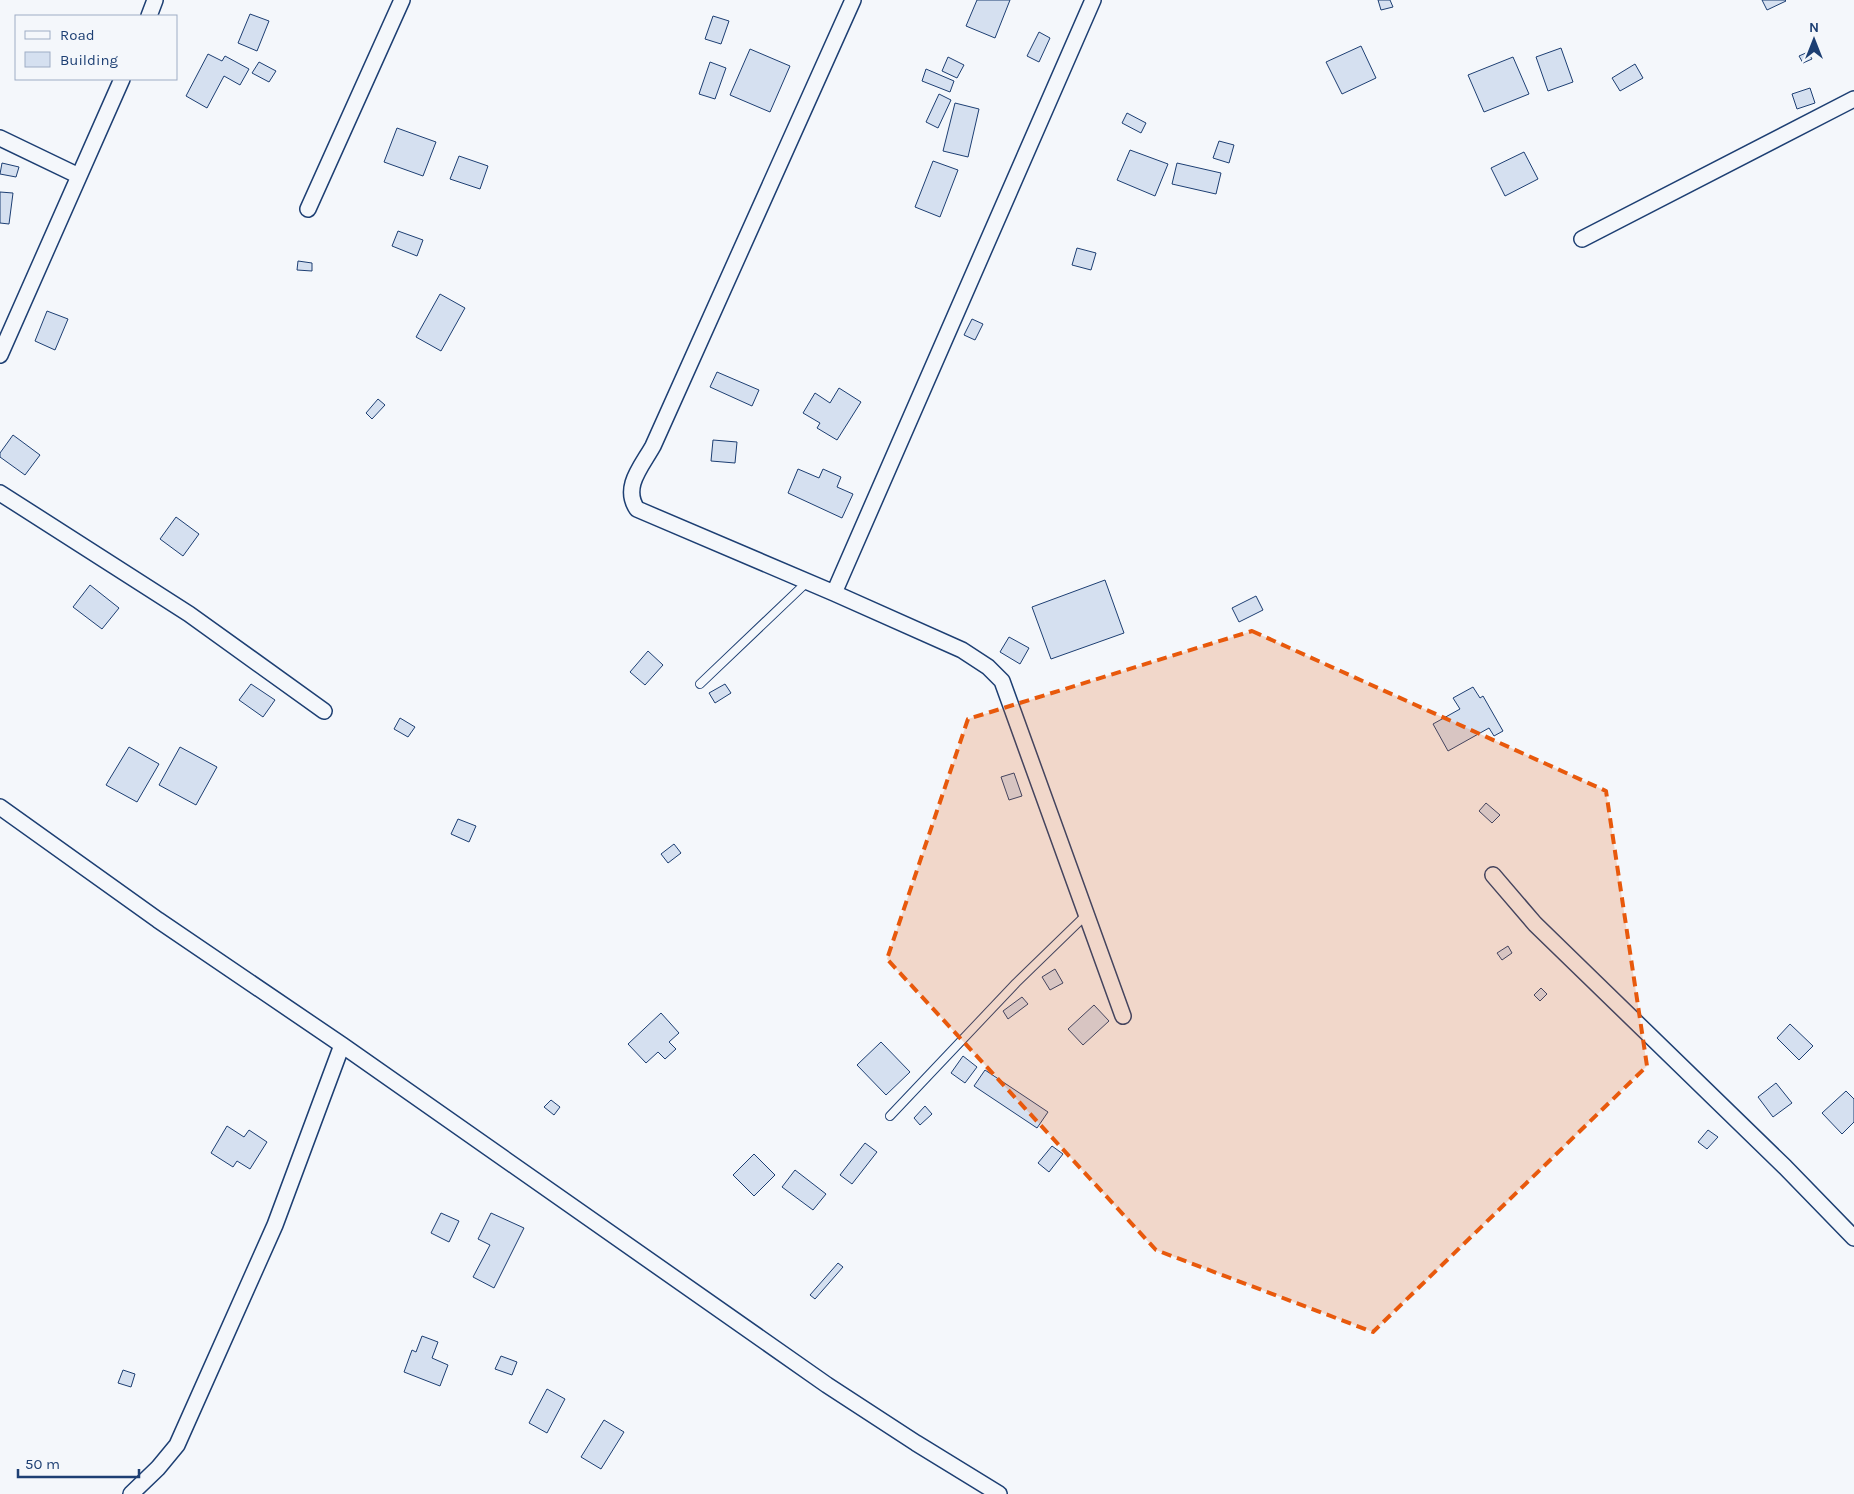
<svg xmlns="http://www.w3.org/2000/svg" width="1854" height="1494" font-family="Karla,sans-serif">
	<rect width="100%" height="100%" fill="#f4f7fb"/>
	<path fill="#d5e0f0" stroke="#1d3f73" d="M977 0H1010L995 38 966 26Z
		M1378 0H1390L1393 7 1381 10Z
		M1762 0H1785L1786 1 1767 10Z
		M250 14 269 21 257 51 238 43Z
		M713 16 729 21 721 44 705 39Z
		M1039 32 1050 38 1039 62 1027 56Z
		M1361 46 1376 78 1342 94 1326 62Z
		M1561 48 1573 82 1548 91 1536 57Z
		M750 49 790 66 770 112 730 95Z
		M1808 52 1812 59 1803 63 1799 56Z
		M208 54 222 61 225 56 249 69 240 85 224 76 207 108 186 96Z
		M948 57 964 65 957 78 942 71Z
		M1513 57 1529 94 1484 112 1468 75Z
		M259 62 276 71 269 82 252 73Z
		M710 62 726 68 715 99 699 94Z
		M1635 64 1643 78 1620 91 1612 78Z
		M926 69 954 81 950 92 922 81Z
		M1810 88 1815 103 1797 109 1792 94Z
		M939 94 951 100 938 128 926 122Z
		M955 103 979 109 968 157 943 151Z
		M1127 113 1146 123 1141 133 1122 123Z
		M397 128 436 142 423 176 384 162Z
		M1219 141 1234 145 1229 163 1213 158Z
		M1130 150 1168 164 1155 196 1117 180Z
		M1524 152 1538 179 1505 196 1491 168Z
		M459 156 488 166 480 189 450 179Z
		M933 161 958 170 940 217 915 207Z
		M2 163 19 167 16 177 0 174Z
		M1177 163 1221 173 1216 194 1172 184Z
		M0 192 13 193 9 224 0 223Z
		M398 231 423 240 417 256 392 246Z
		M1077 248 1096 253 1091 270 1072 265Z
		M298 261 312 263V271L297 270Z
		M440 294 465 308 441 351 416 337Z
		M47 311 68 319 55 350 35 341Z
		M972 319 983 324 975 340 964 335Z
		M717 372 759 390 752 406 710 387Z
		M839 388 861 402 837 440 817 428 820 423 803 413 815 393 830 403Z
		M378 399 385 405 372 419 366 413Z
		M13 435 40 455 25 475 0 457V453Z
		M713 440 737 442 735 463 711 461Z
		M798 469 819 478 823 469 841 477 837 487 853 494 842 518 788 493Z
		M176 517 199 534 183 556 160 539Z
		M1105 580 1124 633 1051 659 1032 607Z
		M90 585 119 608 102 629 73 607Z
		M1256 596 1263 610 1239 622 1232 608Z
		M1009 637 1029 648 1020 664 1000 652Z
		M648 651 663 665 645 685 630 672Z
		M251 684 275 700 263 717 239 700Z
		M725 684 731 693 715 703 709 693Z
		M1473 687 1480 698 1483 696 1503 731 1494 736 1489 728 1448 751 1433 724 1460 709 1453 698Z
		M400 718 415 727 408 737 394 729Z
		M129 747 159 764 137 802 106 785Z
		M180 747 217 767 196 805 159 785Z
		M1014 773 1022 796 1009 800 1001 777Z
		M1486 803 1500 815 1492 823 1479 811Z
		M458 819 476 826 469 842 451 834Z
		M674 844 681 853 668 863 661 854Z
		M1508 946 1512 953 1502 960 1497 953Z
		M1055 969 1063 983 1050 990 1042 977Z
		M1541 988 1547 994 1540 1001 1534 995Z
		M1022 997 1028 1004 1008 1019 1003 1011Z
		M1094 1005 1109 1021 1083 1045 1068 1029Z
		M661 1013 679 1033 669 1042 676 1049 665 1059 658 1052 646 1063 628 1044Z
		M1790 1024 1813 1046 1799 1060 1777 1038Z
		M881 1042 910 1072 886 1095 857 1065Z
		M963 1056 977 1067 965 1083 951 1073Z
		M985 1070 1048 1112 1037 1128 974 1086Z
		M1776 1083 1792 1103 1773 1117 1758 1097Z
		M1846 1091 1854 1099V1122L1842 1134 1822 1113Z
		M551 1100 560 1107 554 1115 544 1107Z
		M925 1106 932 1114 920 1125 914 1118Z
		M227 1126 244 1137 249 1130 267 1142 250 1169 237 1161 233 1167 211 1153Z
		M1708 1130 1718 1137 1707 1149 1698 1142Z
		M865 1143 877 1152 852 1184 840 1175Z
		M1052 1146 1063 1154 1049 1172 1038 1163Z
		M754 1154 775 1175 754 1196 733 1175Z
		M795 1170 826 1194 813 1210 782 1187Z
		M441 1213 459 1221 449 1242 431 1233Z
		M491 1213 524 1228 494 1288 473 1277 490 1245 478 1239Z
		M838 1263 843 1267 815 1299 810 1295Z
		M422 1336 438 1342 432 1358 448 1365 440 1386 404 1372 412 1350 416 1352Z
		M501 1356 517 1362 512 1375 495 1369Z
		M123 1370 135 1374 131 1387 118 1383Z
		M547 1389 565 1399 547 1433 529 1423Z
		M604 1420 624 1432 601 1469 581 1457Z"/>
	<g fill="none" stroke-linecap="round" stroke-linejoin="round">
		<g stroke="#1d3f73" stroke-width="10">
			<path id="lane" d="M700 684 806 583
				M890 1116 1016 983 1086 915"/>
		</g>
		<g stroke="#1d3f73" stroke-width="18">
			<path id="street" d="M853 0 653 446C642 466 622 487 637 509L834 593 962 650 988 667 1002 681 1123 1016
				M149 16 155 0
				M0 138 79 176
				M308 209 402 0
				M1582 239 1854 99
				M0 355 122 79
				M0 493 189 614 324 711
				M834 593 1093 0
				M0 807 158 920 342 1045 827 1385 916 1443 999 1494
				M1493 875 1535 924 1785 1167 1854 1238
				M131 1494 158 1468 177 1445 275 1225 342 1045"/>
		</g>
		<use href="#lane" stroke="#f4f7fb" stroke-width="8"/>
		<use href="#street" stroke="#f4f7fb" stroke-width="15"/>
	</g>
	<path fill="#e8590c" fill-opacity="0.2" stroke="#e8590c" stroke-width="4" stroke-dasharray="10 6" stroke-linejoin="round" d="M1252 631 1606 791 1647 1066 1373 1332 1156 1250 887 959 968 719Z"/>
	<rect x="15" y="15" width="162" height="65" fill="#f4f7fb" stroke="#9eadc5"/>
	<rect x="25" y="31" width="25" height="8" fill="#f4f7fb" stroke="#9eadc5"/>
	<text x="60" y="40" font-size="15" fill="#1d3f73">Road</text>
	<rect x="25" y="52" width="25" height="15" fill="#d5e0f0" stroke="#9eadc5"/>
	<text x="60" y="65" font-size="15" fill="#1d3f73">Building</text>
	<g transform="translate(1814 40)" stroke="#f4f7fb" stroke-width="4" paint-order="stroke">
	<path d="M0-4L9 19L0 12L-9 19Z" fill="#1d3f73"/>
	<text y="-8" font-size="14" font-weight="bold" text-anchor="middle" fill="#1d3f73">N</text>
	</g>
	<path d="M18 1469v8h121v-8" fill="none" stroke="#1d3f73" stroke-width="2.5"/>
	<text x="25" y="1469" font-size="15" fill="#1d3f73" stroke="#f4f7fb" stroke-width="4" paint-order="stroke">50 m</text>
</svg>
